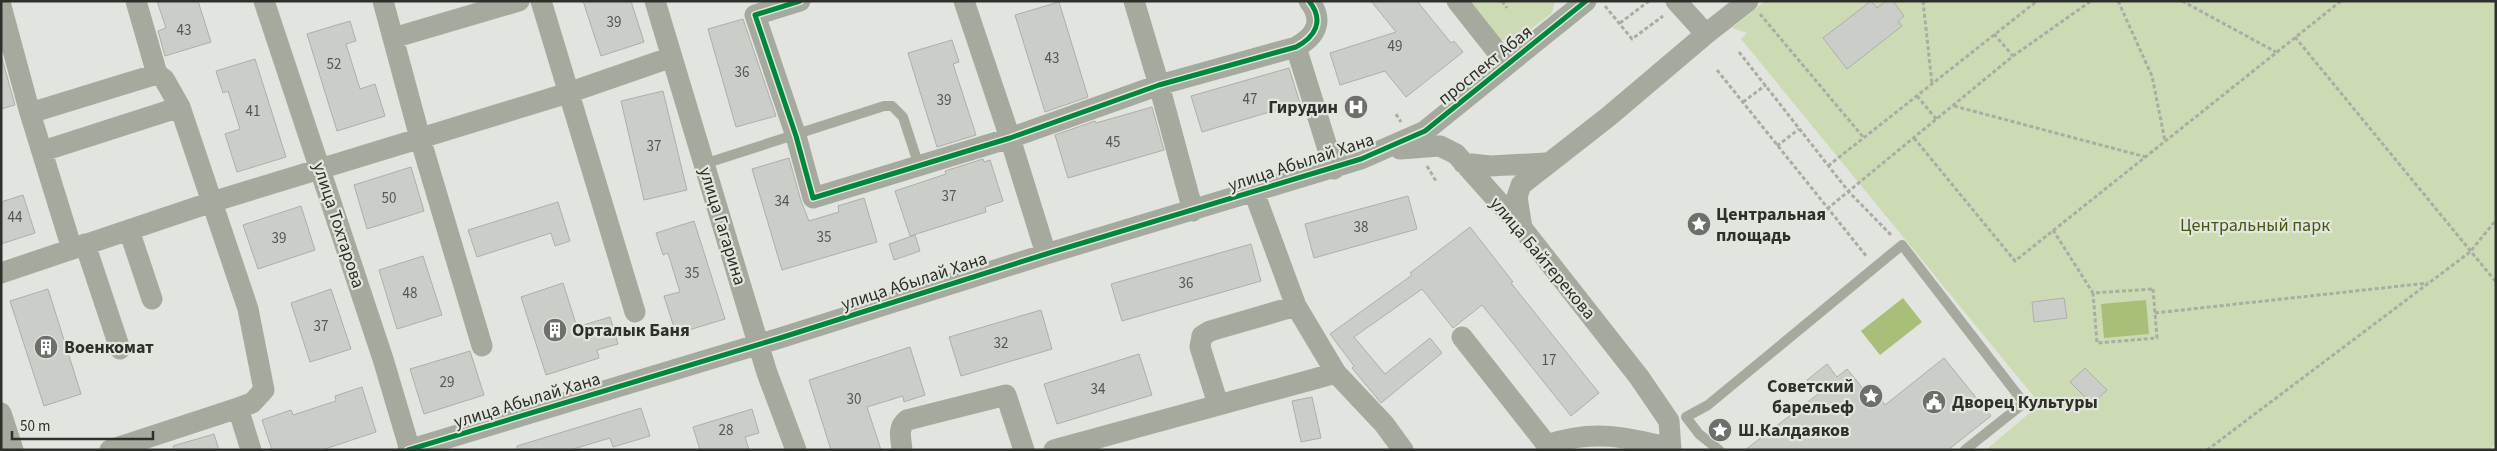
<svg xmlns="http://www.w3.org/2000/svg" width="2497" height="451" font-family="'Source Sans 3',sans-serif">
	<rect width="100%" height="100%" fill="#e2e4df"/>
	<path fill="#cddbb4" d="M1469 1H1555L1552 13 1517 40H1500Z
		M1765 1H2496V444L2489 450H1986L2040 404 1741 39 1747 33 1732 28Z"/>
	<path fill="#a9be79" d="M1903 298 1922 322 1880 355 1861 331Z
		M2146 300 2149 334 2104 338 2101 304Z"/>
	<path fill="#cbcdc9" stroke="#aeafab" d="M157 1H198L211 42 165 56 158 31 166 28Z
		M583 1H631L644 42 601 56Z
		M1371 1H1417L1451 43 1454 41 1463 52 1406 97 1385 71 1340 85 1330 53 1396 32Z
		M1871 1 1877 8 1886 1H1893L1904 16 1898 21 1902 26 1847 69 1823 38Z
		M1059 2 1088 97 1045 112 1015 15Z
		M743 19 776 116 736 127 708 29Z
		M350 21 356 41 346 44 360 89 375 84 385 116 337 131 307 34Z
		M952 40 959 62 953 64 976 135 937 147 908 53Z
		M1 55 15 105 1 109Z
		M255 59 286 157 237 172 225 134 240 129 228 91 223 93 216 71Z
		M1289 68 1300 103 1202 132 1191 96Z
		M663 91 687 190 644 200 621 101Z
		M1152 107 1164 150 1068 178 1055 135 1095 121 1096 123Z
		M789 158 801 201 809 221 839 212 838 206 864 198 877 242 782 270 752 169Z
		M983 159 984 162 990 160 1003 201 985 207 986 212 910 236 895 191 946 174 945 171Z
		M411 167 424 211 367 229 354 185Z
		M23 195 35 233 1 244V202Z
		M1408 196 1417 229 1314 258 1305 224Z
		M558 202 570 241 555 246 551 233 477 257 468 230Z
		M301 206 315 250 258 269 243 225Z
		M694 221 725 319 676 334 664 296 680 292 668 253 663 255 656 233Z
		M1470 227 1513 282 1511 283 1599 393 1571 416 1482 305 1453 328 1422 289 1354 337 1385 374 1430 338 1442 353 1381 403 1352 368 1354 366 1330 334 1412 275 1410 273Z
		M915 235 920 251 894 260 889 244Z
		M1251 244 1261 281 1122 321 1111 284Z
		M423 256 442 315 397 329 379 270Z
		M563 283 577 327 610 317 618 344 597 350 599 358 546 375 521 297Z
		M48 289 81 394 44 406 10 301Z
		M331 289 351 349 310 362 291 303Z
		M2064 298 2067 318 2034 322 2032 302Z
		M1041 310 1052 349 961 376 949 337Z
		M910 347 925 395 904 402 903 396 867 407 881 450H831L809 380Z
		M470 351 484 395 424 414 410 369Z
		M1139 354 1152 395 1057 424 1044 384Z
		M1944 358 1991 416 1948 450H1745L1818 394 1807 380 1827 364 1837 377 1847 369 1870 397 1876 392 1885 405Z
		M2085 368 2107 390 2092 404 2070 382Z
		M362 387 376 432 322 450H272L262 420 291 410 293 415 336 401 335 396Z
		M1312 397 1321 438 1301 442 1292 401Z
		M641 408 650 436 613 447 610 438 570 450H517V446Z
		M752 409 759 433 745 437 749 450H700L693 427Z
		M214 434 219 450H174L173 446Z"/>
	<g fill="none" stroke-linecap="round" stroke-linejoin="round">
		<path stroke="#a9ada4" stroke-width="3" stroke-dasharray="4 2.5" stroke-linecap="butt" d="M1502 1 1507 8
			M1923 1 1932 84
			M2118 1 2152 76 2165 141
			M2182 1 2276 52
			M1605 6 1632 39 1663 16
			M1760 14 1864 138
			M1620 23 1649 1
			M1994 34 2013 56
			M2295 37 2496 282
			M1739 52 1849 192 1892 236
			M1717 70 1867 257
			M1917 96 1937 120
			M1743 102 1766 85
			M1954 106 2146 157
			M1396 114 1401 122
			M1914 138 2015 261 2341 1
			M1777 146 1799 129
			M1427 166 1436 181
			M1828 166 2037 1
			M1827 209 2013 56 2091 1
			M2053 230 2093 293
			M2153 289 2157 338 2097 343 2093 293Z
			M2155 313 2428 283
			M2207 450 2470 252 2496 220"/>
		<path stroke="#a6aa9e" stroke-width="10" d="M704 164 884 106H892L903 117 919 166
			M1719 450 1699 434 1686 417 1708 405 1902 245 2024 403 1965 450"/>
		<path stroke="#a6aa9e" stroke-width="21" d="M264 1 383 359 410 450
			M383 1 420 138 482 346
			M541 1 635 312
			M655 1 767 373 796 450
			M800 1 755 15 796 136 813 198 1010 138 1159 85 1296 47C1315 37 1325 21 1309 1
			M964 1 1010 138 1046 254
			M1134 1 1159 85 1193 211
			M1457 1 1507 64
			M1676 1 1706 34
			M1 6 30 113 72 249
			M393 38 519 1
			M1296 47 1334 169
			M30 113 157 74
			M1400 149 1440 146 1456 154 1522 228 1639 377 1669 421 1671 450
			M43 151 180 107
			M1463 163 1490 166 1546 163
			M1254 192 1296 306 1336 373 1384 424 1403 450
			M1522 228 1517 197 1521 185 1608 117 1706 34 1748 1
			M129 230 152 299
			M85 244 120 349
			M1 273 212 202 568 93 672 57
			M1462 337 1547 445V450
			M1218 404 1200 347 1202 336 1210 331 1296 306
			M238 408 251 450
			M1 413 13 450
			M1547 445C1593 429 1626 437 1671 448
			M110 450 238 408 252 403 264 390 248 309 180 107 164 79 157 74 136 1
			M408 450 780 338 1046 254 1361 159 1425 131 1586 1
			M902 450C901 438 897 428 907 420L1006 395 1024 450
			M1054 450 1336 373"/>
		<g stroke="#e3e6dd" stroke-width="8">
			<path id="cycleway" d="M800 1 755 15 796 136 813 198 1010 138 1159 85 1296 47C1315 37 1325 21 1309 1
				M408 450 780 338 1046 254 1361 159 1425 131 1586 1"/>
		</g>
		<use href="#cycleway" stroke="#00873e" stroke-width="5"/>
	</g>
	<defs>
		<g id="hospital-disc" transform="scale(1.25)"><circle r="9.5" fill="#6d6f6b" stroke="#e3e6dd"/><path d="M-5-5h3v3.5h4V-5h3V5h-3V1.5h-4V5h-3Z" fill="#fff"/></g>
		<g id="sight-disc" transform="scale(1.25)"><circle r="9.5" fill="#6d6f6b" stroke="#e3e6dd"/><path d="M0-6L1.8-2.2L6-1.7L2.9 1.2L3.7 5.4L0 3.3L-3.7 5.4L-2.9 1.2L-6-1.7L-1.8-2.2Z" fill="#fff"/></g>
		<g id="building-disc" transform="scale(1.25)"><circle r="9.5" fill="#6d6f6b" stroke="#e3e6dd"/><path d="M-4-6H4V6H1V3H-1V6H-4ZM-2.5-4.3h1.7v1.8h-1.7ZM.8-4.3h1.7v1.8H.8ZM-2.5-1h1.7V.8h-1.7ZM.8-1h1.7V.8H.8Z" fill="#fff"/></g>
		<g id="civic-disc" transform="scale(1.25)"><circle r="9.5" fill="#6d6f6b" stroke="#e3e6dd"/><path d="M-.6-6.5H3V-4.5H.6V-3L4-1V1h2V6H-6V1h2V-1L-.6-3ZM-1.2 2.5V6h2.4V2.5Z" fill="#fff"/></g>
	</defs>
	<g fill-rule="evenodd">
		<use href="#hospital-disc" x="1356" y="107"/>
		<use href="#sight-disc" x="1699" y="224"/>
		<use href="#building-disc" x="555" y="330"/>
		<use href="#building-disc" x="46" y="347"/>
		<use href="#sight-disc" x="1871" y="396"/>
		<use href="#civic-disc" x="1934" y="402"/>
		<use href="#sight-disc" x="1720" y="430"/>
	</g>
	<g text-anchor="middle" stroke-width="4.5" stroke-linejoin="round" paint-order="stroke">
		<g font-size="15" fill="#555753">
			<text x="614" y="27">39</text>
			<text x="184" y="35">43</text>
			<text x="1395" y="51">49</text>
			<text x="1052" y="63">43</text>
			<text x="334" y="69">52</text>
			<text x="742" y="77">36</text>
			<text x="1250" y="104">47</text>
			<text x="944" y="105">39</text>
			<text x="253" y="116">41</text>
			<text x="1113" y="147">45</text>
			<text x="654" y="151">37</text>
			<text x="949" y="201">37</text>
			<text x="389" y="203">50</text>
			<text x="782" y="206">34</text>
			<text x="15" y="222">44</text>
			<text x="1361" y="232">38</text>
			<text x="824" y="242">35</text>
			<text x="279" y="243">39</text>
			<text x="692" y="278">35</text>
			<text x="1186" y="288">36</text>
			<text x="410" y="298">48</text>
			<text x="321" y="331">37</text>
			<text x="1001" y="348">32</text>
			<text x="1549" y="365">17</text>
			<text x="447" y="387">29</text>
			<text x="1098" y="394">34</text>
			<text x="854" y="404">30</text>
			<text x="726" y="435">28</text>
		</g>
		<g font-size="18" fill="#2e302c" stroke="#e3e6dd">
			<text transform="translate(1485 65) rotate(-39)" y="6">проспект Абая</text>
			<text transform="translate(1301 162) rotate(-18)" y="6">улица Абылай Хана</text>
			<text transform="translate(339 225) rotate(72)" y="6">улица Тохтарова</text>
			<text transform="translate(723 226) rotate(73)" y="6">улица Гагарина</text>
			<text transform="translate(1543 258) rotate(50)" y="6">улица Байтерекова</text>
			<text transform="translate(914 281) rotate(-18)" y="6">улица Абылай Хана</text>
			<text transform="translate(527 400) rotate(-17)" y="6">улица Абылай Хана</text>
		</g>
		<g font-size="18" font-weight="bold" fill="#2e302c" stroke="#e3e6dd" text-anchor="start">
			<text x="1338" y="113" text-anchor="end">Гирудин</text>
			<text x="1716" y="220">Центральная<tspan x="1716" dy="21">площадь</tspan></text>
			<text x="572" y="336">Орталык Баня</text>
			<text x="64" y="353">Военкомат</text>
			<text x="1854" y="392" text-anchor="end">Советский<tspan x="1854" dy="21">барельеф</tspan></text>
			<text x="1952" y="408">Дворец Культуры</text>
			<text x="1738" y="436">Ш.Калдаяков</text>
		</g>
		<g font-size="18" fill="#455712" stroke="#e3e6dd">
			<text x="2255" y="231">Центральный парк</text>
		</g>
	</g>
	<rect width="2497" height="451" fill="none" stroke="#2e302c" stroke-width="5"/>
	<path d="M12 431v8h141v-8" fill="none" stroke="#2e302c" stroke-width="2.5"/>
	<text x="20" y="431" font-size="15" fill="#2e302c" stroke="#e3e6dd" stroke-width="4" paint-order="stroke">50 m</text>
</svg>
